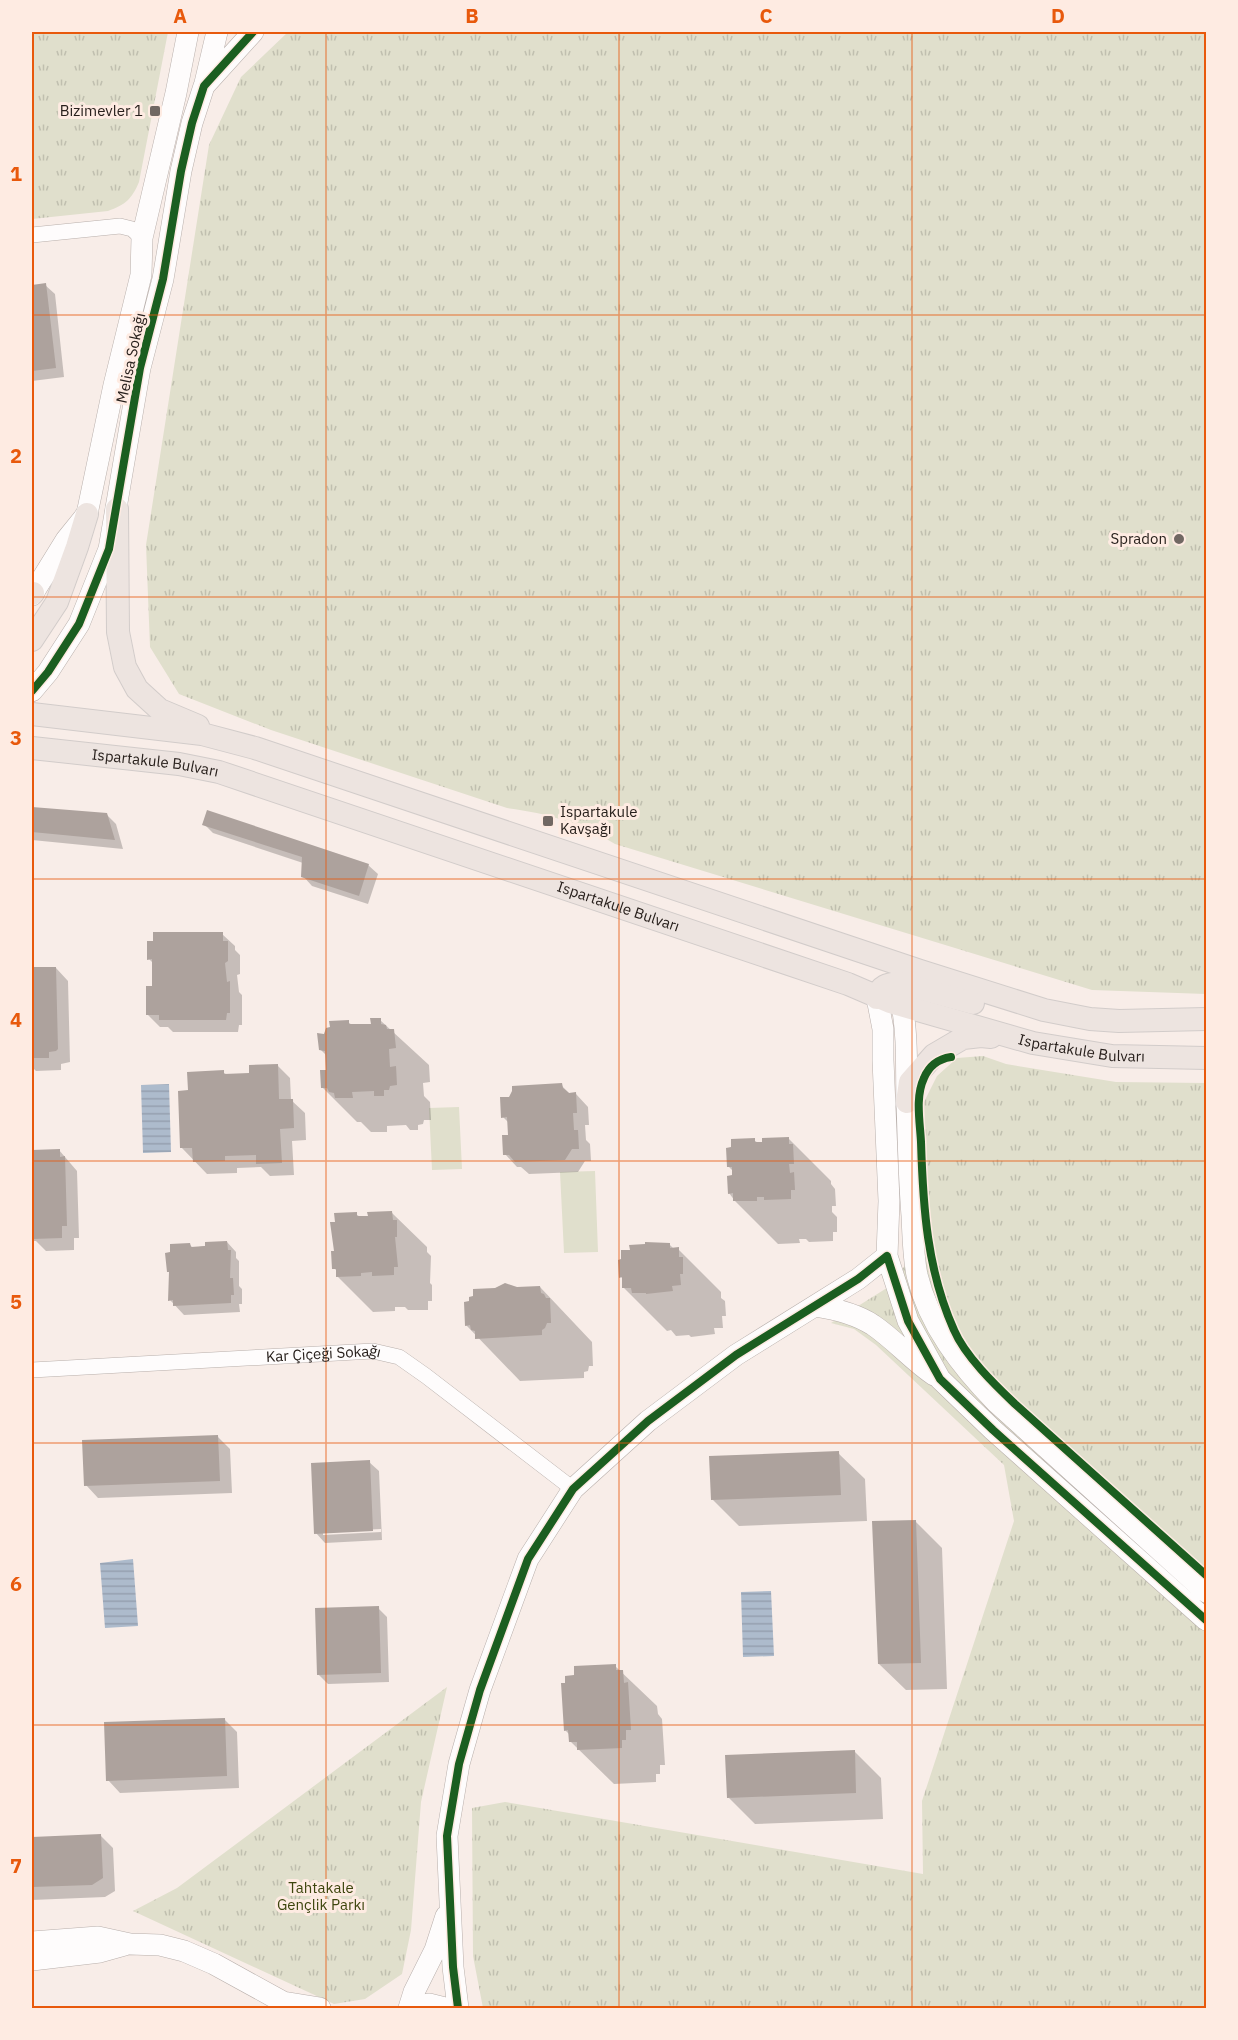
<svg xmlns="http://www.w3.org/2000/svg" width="1238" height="2040" font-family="'IBM Plex Sans',sans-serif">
	<defs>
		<pattern id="grass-tufts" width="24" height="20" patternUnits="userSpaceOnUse" patternTransform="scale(1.5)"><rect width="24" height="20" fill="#e0dfcc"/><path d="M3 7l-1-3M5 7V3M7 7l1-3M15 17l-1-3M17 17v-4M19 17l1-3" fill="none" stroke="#c0bfaf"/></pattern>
		<pattern id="water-rules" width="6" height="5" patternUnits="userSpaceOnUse" patternTransform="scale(1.5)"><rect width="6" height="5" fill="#adbbcc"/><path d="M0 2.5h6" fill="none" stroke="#95a0af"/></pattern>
	</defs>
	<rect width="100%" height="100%" fill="#f8ede8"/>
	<path fill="url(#grass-tufts)" d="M32 32H168L139 182C132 199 125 205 108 211L32 219Z
		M288 32H1206V994L1092 990 615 844C581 823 547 813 507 808L271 730 179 694 150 647 146 545 209 145 241 77Z
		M983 1056 1006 1064 1116 1082 1206 1083V2008H483L473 1956 472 1808 505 1802 923 1874 922 1801 1014 1521 1004 1465 876 1345 854 1329 831 1323 890 1286 912 1256 927 1227 928 1202 926 1178 924 1102 937 1076 957 1058Z
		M447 1687 421 1802 411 1930 402 1974 365 1999 334 2004 133 1911 177 1888Z"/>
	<path fill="#e0dfcc" d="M459 1107 462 1169 432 1170 429 1108Z
		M595 1171 598 1252 564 1253 560 1172Z"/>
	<path fill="url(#water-rules)" d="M169 1084 171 1152 143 1153 141 1085Z
		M133 1559 138 1626 105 1628 100 1563Z
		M771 1591 774 1656 743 1657 741 1592Z"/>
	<path fill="#0003" fill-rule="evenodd" d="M45 285 55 294 64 377 32 381V286Z
		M32 808 106 814 116 824 123 849 32 840Z
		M204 824 368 865 378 874 368 904 312 886 303 876V863L213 833Z
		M222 934 235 946V950L240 955V974L237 975 239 992 242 995V1025H239L238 1032H173L168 1027H160L147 1014 154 988V964L149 959Z
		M56 968 68 981 70 1062 61 1064V1070L36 1071 32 1067V969Z
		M380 1020 429 1065 430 1082 423 1083 424 1096 430 1102 431 1120H424L423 1124 418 1125V1130H410L406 1125 387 1126V1132H371L361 1122H357L322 1087 328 1071 327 1056 320 1049 325 1036 348 1022 352 1025H372Z
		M277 1065 290 1078 291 1100 305 1113 306 1140 292 1141 294 1175 270 1176 261 1167 237 1168V1173L207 1174 181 1147 189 1092 223 1072 227 1075 251 1074Z
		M561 1085 570 1094H576L588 1107 589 1125H585L586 1140 590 1144 591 1161H585L578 1172 529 1174 521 1167H517L505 1154 510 1136 509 1123 503 1117 510 1098Z
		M788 1138 831 1181V1184L835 1189 836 1206H832V1212L837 1217V1232H833V1241L809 1242 806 1239H799L800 1243 778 1244 735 1201 729 1193 733 1177V1171L729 1167 754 1140 758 1143Z
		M59 1150 77 1171 79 1238H74V1250L46 1251 36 1241H32V1151Z
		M392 1213 427 1247V1252L431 1256 430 1283 432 1285V1301H428V1310H408L405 1307H395V1311L373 1312 338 1277V1272L334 1268 356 1214 360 1217Z
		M227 1242 236 1252V1258L239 1261V1286L242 1289V1304H239L240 1312 184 1315 170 1300 190 1245 193 1248Z
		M669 1244 674 1249H678L721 1292V1298L725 1301 726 1316H722L723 1328H714L715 1334 691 1337 689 1335 676 1336 671 1330 667 1331 624 1288V1280L621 1277Z
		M540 1287 592 1342 593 1366H589L588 1371 584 1372V1378L520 1381 466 1325Z
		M217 1436 230 1449 232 1493 98 1498 86 1485Z
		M838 1453 865 1479 867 1521 739 1526 712 1499Z
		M369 1462 379 1471 382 1540 325 1543 316 1533ZM381 1529V1532L323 1535V1532Z
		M915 1521 942 1548 947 1689 906 1690 879 1664Z
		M378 1608 387 1617 389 1682 328 1684 318 1674Z
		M615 1666 657 1706 658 1714 662 1719 665 1765H660V1774H656V1782L614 1784 571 1742 570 1735 565 1730Z
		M224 1719 237 1732 239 1788 120 1793 108 1780Z
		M854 1751 881 1778 883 1819 755 1824 729 1798Z
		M100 1835 113 1848 115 1891 105 1897 32 1900V1838Z"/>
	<path fill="#ada29d" d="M46 283 56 368 32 371V285Z
		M32 807 107 813 115 840 32 832Z
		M207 810 369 864 359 896 301 877 302 857 202 825Z
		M153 932H223V941H228V961L225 963 227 982 230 981V1013H227L226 1020H159V1015H146V986H152V959L147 960V941H153Z
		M32 967H56L58 1049 56 1051 49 1052V1058H32Z
		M370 1018H381V1024L386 1025 387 1029H394L396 1048 389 1049 390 1067 396 1066 397 1085 390 1086 389 1090H384V1096H374V1091L352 1092 353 1098H335L334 1093 329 1092 327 1088H321L320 1070H326L325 1051 319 1050 317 1033 324 1034 326 1028 330 1027 329 1021 349 1020V1024H371Z
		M278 1064 279 1099H293L294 1128 280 1129 282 1163 256 1164V1155L225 1156V1161L193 1162 192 1148H180L178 1091 188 1090 187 1072 224 1070V1074L249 1073V1065Z
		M562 1083 563 1088 569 1093 576 1092 577 1113H573L574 1130H578L579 1149H572L565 1160 515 1162 509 1155H503L502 1135H508L507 1117 501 1118 500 1097H509L512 1091V1086Z
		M789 1137V1144H793L794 1164H789L790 1173 794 1172 795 1190H791V1199L764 1200V1197H757V1201H733V1193L728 1194 727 1176 732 1175V1167H727L726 1148 731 1147V1139L755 1138V1142H762V1138Z
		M60 1149V1157L65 1156 67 1226H62V1238L32 1239V1150Z
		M392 1211 393 1220H397V1237H395L398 1267H394V1275L372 1276V1272L361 1273V1276L336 1277V1269H332L331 1251H334L330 1222H335L334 1213 357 1212V1216H368L367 1212Z
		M227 1241 228 1250H231L230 1278H233L234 1295H231V1303L173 1306V1300L168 1301 169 1272H167L165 1253 170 1252V1244L190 1243 191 1247 205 1246V1242Z
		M645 1242 670 1243V1248L679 1247V1257H683V1274H680L681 1285 672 1286 673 1291 646 1294V1293H632L631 1288H622V1277L619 1278 618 1260 621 1259V1250H630L629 1245 645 1244Z
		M505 1283 517 1287 540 1286 541 1293 544 1294 546 1298H550L551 1323H547L545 1328 542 1330V1335L475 1339V1331L471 1330 470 1325 465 1326 464 1302 469 1301V1297L473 1296V1289L495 1288Z
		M218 1435 220 1481 84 1486 82 1440Z
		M839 1451 841 1495 711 1500 709 1456Z
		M370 1460 373 1531 314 1534 311 1463Z
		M916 1520 921 1663 878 1664 872 1521Z
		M379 1606 381 1673 317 1675 315 1608Z
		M616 1664V1670H623L624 1683 628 1682 631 1730H626V1740H622V1748L577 1750V1742H569L568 1730 564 1731 561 1683H565V1676L574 1675V1666Z
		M225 1718 227 1776 106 1781 104 1722Z
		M855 1750 856 1793 727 1798 725 1755Z
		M101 1834 103 1878 92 1885 32 1887V1837Z"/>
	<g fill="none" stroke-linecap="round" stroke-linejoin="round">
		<g stroke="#b8afab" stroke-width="16">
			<g id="street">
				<path d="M32 235 120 226 132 229 142 238"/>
				<path id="s1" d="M32 1370 373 1351 399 1357 426 1376 573 1489"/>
			</g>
		</g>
		<g stroke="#b8afab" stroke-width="22">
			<path id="secondary" d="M205 83 217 32
				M32 595 66 540 87 514 114 385 141 275 142 238 176 93 188 32
				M32 691 48 672 79 624 109 549 140 368 163 279 181 171 192 123 204 86 253 32
				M877 998 883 1029V1060L889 1201 887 1256 908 1321 940 1379 993 1430 1206 1620
				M902 1005C908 1039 906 1068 907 1101 908 1139 909 1178 912 1216 913 1235 913 1255 917 1275 929 1325 961 1366 996 1402L1206 1592
				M816 1306C836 1309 856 1314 873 1325 895 1340 913 1361 934 1375
				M32 1942 98 1937 130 1944 160 1945 184 1951 214 1964 283 2002 290 2008
				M32 1960 100 1952 125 1945
				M283 2002 320 2008
				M409 2008 414 1992 435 1950 446 1916
				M414 2008 429 2004 445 2008
				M458 2008 453 1967 447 1836 459 1764 480 1690 528 1559 573 1489 648 1421 736 1355 858 1279 887 1256"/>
		</g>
		<g stroke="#d2ccca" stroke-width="24">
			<g id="primary">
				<path d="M117 509 118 632 125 667 137 689 160 710 198 726"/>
				<path d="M32 594 33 593"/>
				<path d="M32 640 57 602 77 547 87 514"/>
				<path d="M32 714 202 734 255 748 920 971 1044 1010 1090 1019 1119 1021 1206 1019"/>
				<path id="s2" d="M32 748 179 764 219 772 848 984 890 1002 1033 1043 1112 1056 1206 1058"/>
				<path d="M877 998C879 986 888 984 899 983L973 1003"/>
				<path d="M907 1102 910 1082 934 1055 963 1038 981 1036 991 1037"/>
			</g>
		</g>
		<use href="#street" stroke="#fefcfc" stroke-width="15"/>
		<use href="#secondary" stroke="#fefcfc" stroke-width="21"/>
		<use href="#primary" stroke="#ede4e0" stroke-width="22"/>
		<g stroke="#feebe2" stroke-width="11">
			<path id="cycleway" d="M32 691 48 672 79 624 109 549 140 368 163 279 181 171 192 123 204 86 253 32
				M951 1057C938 1059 929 1066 924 1078 915 1097 920 1122 921 1142 923 1207 927 1270 954 1330 965 1356 995 1385 1015 1404L1206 1575
				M458 2008 453 1967 447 1836 459 1764 480 1690 528 1559 573 1489 648 1421 736 1355 858 1279 887 1256 908 1321 940 1379 993 1430 1206 1620"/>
		</g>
		<use href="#cycleway" stroke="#1b5e20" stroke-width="8"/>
	</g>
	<path fill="none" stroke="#e8590c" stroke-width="1.5" stroke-opacity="0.55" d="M326 32V2008M619 32V2008M912 32V2008M32 315H1206M32 597H1206M32 879H1206M32 1161H1206M32 1443H1206M32 1725H1206"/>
	<g fill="#716863" stroke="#feebe2" stroke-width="2">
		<rect x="149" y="105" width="12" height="12" rx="3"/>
		<circle cx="1179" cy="539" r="6"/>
		<rect x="542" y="815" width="12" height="12" rx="3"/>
	</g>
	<g text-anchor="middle" stroke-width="6" stroke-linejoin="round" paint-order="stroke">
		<g font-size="15" fill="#28201c" stroke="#feebe2" text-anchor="end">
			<text x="143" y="116">Bizimevler 1</text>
			<text x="1167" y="544">Spradon</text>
			<text x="560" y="817" text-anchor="start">Ispartakule<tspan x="560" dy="17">Kavşağı</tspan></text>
		</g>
		<g font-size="15" fill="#28201c" stroke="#feebe2">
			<text transform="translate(131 358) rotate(-78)" y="5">Melisa Sokağı</text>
			<text dy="5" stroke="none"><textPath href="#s2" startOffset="124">Ispartakule Bulvarı</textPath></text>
			<text dy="5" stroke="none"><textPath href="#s2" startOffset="610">Ispartakule Bulvarı</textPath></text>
			<text dy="5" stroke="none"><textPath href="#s2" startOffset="1096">Ispartakule Bulvarı</textPath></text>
			<text dy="5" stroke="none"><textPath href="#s1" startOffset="292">Kar Çiçeği Sokağı</textPath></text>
		</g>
		<g font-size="15" fill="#3d450d" stroke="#feebe2">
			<text x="321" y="1893">Tahtakale<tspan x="321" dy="17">Gençlik Parkı</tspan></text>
		</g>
	</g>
	<rect width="1238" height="2040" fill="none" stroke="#feebe2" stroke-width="66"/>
	<rect x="33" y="33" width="1172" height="1974" fill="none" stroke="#e8590c" stroke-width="2"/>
	<g font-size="20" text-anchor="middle" font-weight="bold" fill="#e8590c">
		<text x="180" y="23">A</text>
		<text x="472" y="23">B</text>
		<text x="766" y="23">C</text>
		<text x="1058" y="23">D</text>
		<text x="16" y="181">1</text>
		<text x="16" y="463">2</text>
		<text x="16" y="745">3</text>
		<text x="16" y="1027">4</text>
		<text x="16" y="1309">5</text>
		<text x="16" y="1591">6</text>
		<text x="16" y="1873">7</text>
	</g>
</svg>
